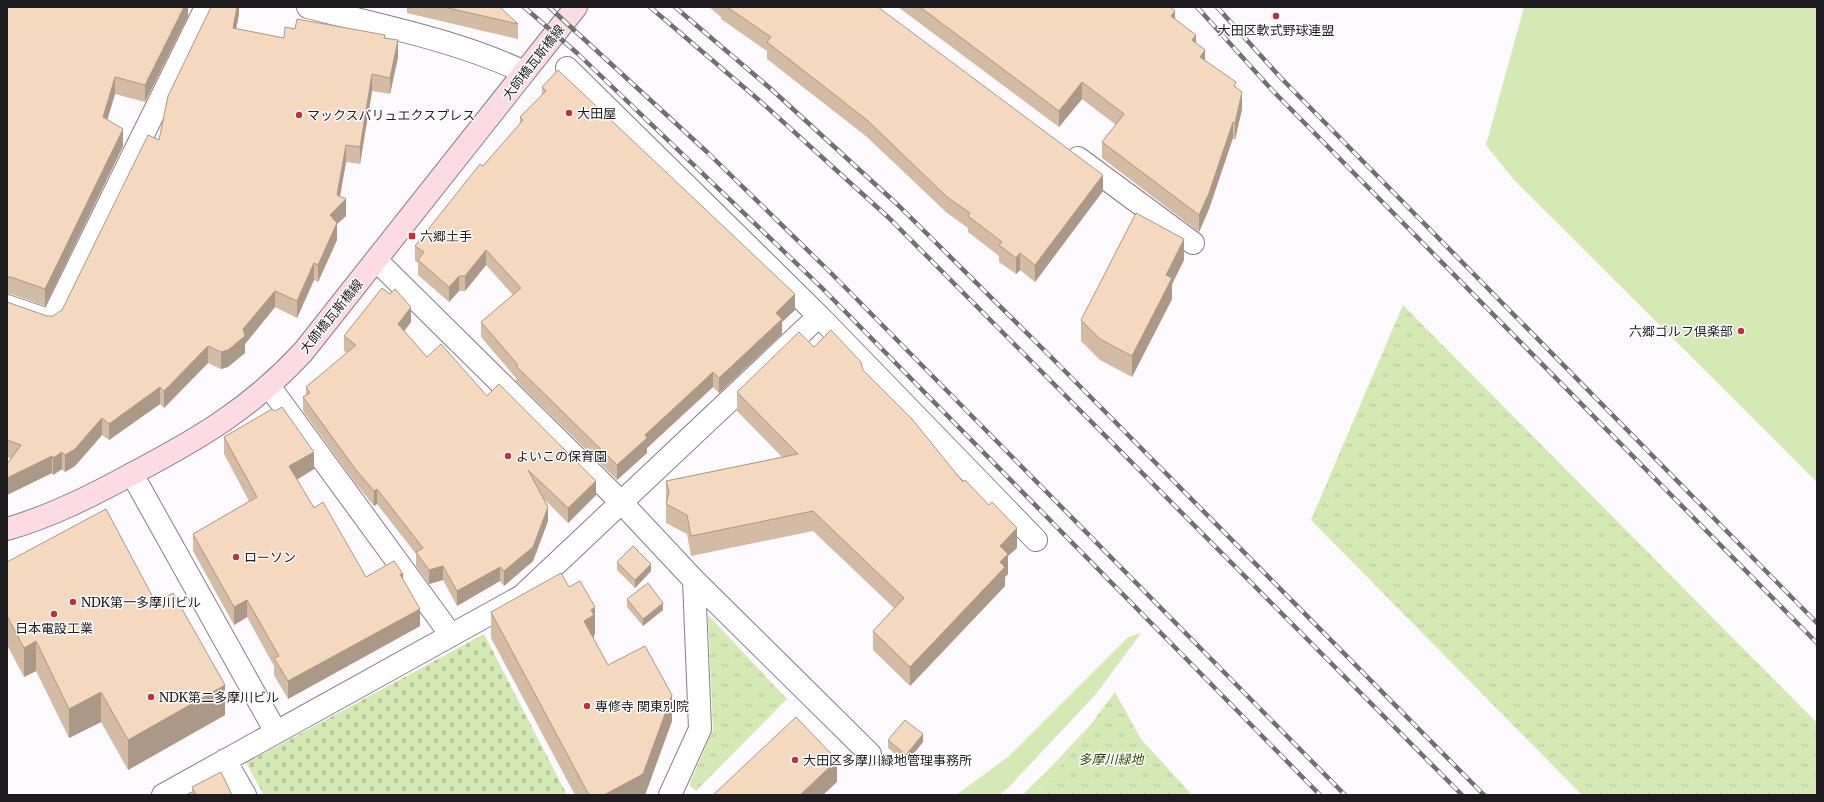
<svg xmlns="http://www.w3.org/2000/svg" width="1824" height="802" font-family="Merriweather,'Noto Sans JP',serif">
	<defs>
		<pattern id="cemetery-stones" width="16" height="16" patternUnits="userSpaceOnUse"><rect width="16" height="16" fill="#d5e9b5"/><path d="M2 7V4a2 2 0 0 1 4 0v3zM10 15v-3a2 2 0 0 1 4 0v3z" fill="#b6c79b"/></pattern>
		<pattern id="park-tufts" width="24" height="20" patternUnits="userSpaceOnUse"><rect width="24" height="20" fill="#d5e9b5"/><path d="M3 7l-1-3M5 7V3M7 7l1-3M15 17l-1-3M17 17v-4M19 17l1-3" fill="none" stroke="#b6c79b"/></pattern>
	</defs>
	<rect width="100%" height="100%" fill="#fdfafe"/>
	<path fill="#d5e9b5" d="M1524 7H1817V482L1514 180 1486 145Z
		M1142 632 1096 694 1009 787 999 795H956L1009 756 1127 638Z
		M1089 726 1055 772 1035 795H1022L1052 766Z"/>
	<path fill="url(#cemetery-stones)" d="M484 634 567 795H264L246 763Z"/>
	<path fill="url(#park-tufts)" d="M1403 305 1817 723V795H1582L1311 520Z
		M708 615 787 699 696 791 689 785 713 730Z
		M1115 692 1141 739 1192 795H1035L1055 772Z"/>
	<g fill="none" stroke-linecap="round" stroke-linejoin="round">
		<g stroke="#857f88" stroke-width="24">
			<path id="street" d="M308 7C381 26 456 40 524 72
				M567 68 819 316 1036 540
				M1078 158 1193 243
				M376 260 621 502 694 580 870 754
				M7 306 51 321 206 7
				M269 386 451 635
				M132 474 276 732
				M225 760 245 795
				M163 795 522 596 819 316
				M670 795 700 729 694 580"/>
		</g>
		<g stroke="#857f88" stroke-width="24">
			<path id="secondary" d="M7 529C52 516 91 496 132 474 200 438 250 409 303 352L576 7"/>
		</g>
		<use href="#street" stroke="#fff" stroke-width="22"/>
		<use href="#secondary" stroke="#fcdbe3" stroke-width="22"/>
		<g stroke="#726f73" stroke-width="4.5">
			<path id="rail" d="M524 7 577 53 821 287 1320 795
				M549 7 707 152 831 273 1345 795
				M650 7 760 101 889 218 1462 795
				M675 7 771 89 898 205 1051 357 1484 795
				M1197 7 1272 90 1817 643
				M1217 7 1281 78 1817 623"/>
		</g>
		<use href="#rail" stroke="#fff" stroke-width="3" stroke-dasharray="9" stroke-linecap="butt"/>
	</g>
	<path fill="#d3bba4" d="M7 7H188V16L145 102 115 94 107 120 123 146 45 306 11 294H7Z
		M239 7V14L236 29 284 38 295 29 385 38 398 57 390 94 372 91 360 164 346 162 340 196 346 216 337 224V240L318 282 314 280 297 318 275 307 245 344V353L228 367 221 369 208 363 164 408 160 404 109 440 102 435 75 466 65 472 62 469 53 475 52 473 7 495V464L11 458 7 457V302L47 316H53L62 310 159 140Z
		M407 7H500L518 24V39L407 13Z
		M709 7H878L1103 191 1035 282 1020 270 1016 274 999 262V256L968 232V228L947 213 867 137 767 59V51L721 19V17Z
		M898 7H1171L1175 19 1196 43 1205 60 1236 87 1242 109 1235 140 1233 138 1209 209 1199 232 1102 158V142L1116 125 1082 99 1059 127Z
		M542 87 795 310 782 322V334L719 393 713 387 647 448V453L617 480 516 381V378L481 337V322L513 295 486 265 465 291H459L449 302 418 275V263L415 261V246L483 166 520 124V117L542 95Z
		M1184 260 1172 284V299L1132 377 1100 360 1081 341V320Z
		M411 322 404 331 427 357 487 396 596 495 568 523 544 499 548 521 533 561 504 586 500 581 457 606 443 580 429 584 416 566V554L377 504 374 506 356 484 303 411V397L306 395V387L347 353 344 351V336Z
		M814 347 863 370 1017 548 1008 556V574L1005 577V586L910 686 873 650V631L894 608 813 531 691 556 687 534 666 523V481L782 457 737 411V392Z
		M224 437 314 469 297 480 314 508 366 577 403 580 420 626 288 699 274 675V666L247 617 234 625 193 551V534L249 501 224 454Z
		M7 562 156 603 225 715 128 770 101 722 69 738 36 671 24 677 7 645Z
		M617 562 651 571 635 588 617 570Z
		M569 587 595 634 594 635V640L608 665 672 721 645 795H575L491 638V612Z
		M627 599 663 610 643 626 627 607Z
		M888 740 923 742 906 763 888 748Z
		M192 787 232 795H192Z"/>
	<path fill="#ac9886" d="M184 7H188V16L145 102V85Z
		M237 7H239V14L233 45V28Z
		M1175 11V28L1171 16Z
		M1196 35V52L1192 40Z
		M398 40V57L390 94V78Z
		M1205 50V66L1200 57Z
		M372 74V91L360 164V147Z
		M115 77V94L103 134V117Z
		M1082 82V99L1059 127V111Z
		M1242 92V109L1235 140V123Z
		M1233 122V138L1209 209 1199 232V215Z
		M123 129V146L45 306V289Z
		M346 145V162L338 207 346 199V216L337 224V240L318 282V265L330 215 337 195Z
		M1103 175V191L1035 282V265Z
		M1184 239V260L1172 284V299L1132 377V356L1166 275Z
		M486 250V265L465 291V276Z
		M1020 253V270L1016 274V258Z
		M314 263V280L297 318V301Z
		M459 276V291L449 302V287Z
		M275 291V307L245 344V353L228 367 221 369V352L243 329Z
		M795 294V310L782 322V334L719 393V378L776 313Z
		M411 307V322L398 339V324Z
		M208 346V363L164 408V391Z
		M713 372V387L647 448V453L617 480V465L645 435Z
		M160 387V404L109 440V424Z
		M102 418V435L75 466 65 472V455Z
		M62 452V469L53 475V458Z
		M314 452V469L289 484V466Z
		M52 456V473L7 495V478Z
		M596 481V495L568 523V508Z
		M377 489V504L374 506V491Z
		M548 507V521L533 561 504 586V571Z
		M1017 528V548L1008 556V574L1005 577V586L910 686V667L1000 546Z
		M651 564V571L635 588V580Z
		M443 566V580L429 584V570Z
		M500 567V581L457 606V591Z
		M400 574H403V591Z
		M247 600V617L234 625V607Z
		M663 603V610L643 626V619Z
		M595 607V634L594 635V642L584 621 591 610Z
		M420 609V626L288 699V681Z
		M36 641V671L24 677V648Z
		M225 685V715L128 770V740Z
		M101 692V722L69 738V709Z
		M672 695V721L645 795H604Z
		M923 734V742L906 763V755Z
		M837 760V782L823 795H800Z"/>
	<path fill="#f5d9bf" stroke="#ac9886" d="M7 7H184L145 85 115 77 103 117 123 129 45 289 11 277H7Z
		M211 7H237L233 28 284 38 285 27 295 29 297 19 385 35 384 38 398 40 390 78 372 74 360 147 346 145 337 195 346 199 330 215 337 223 318 265 314 263 297 301 275 291 243 329 245 336 228 350 221 352 208 346 164 391 160 387 109 424 102 418 75 449 65 455 62 452 53 458 52 456 7 478V464L21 445 7 440V302L47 316H53L62 310 148 135 159 140 168 96Z
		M444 7H500L518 24Z
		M727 7H878L1103 175 1035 265 1020 253 1016 258 999 245 1002 242 968 216 970 213 947 197 867 120 767 42 771 37Z
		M920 7H1171L1175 11 1171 16 1196 35 1192 40 1205 50 1200 57 1236 82 1234 86 1242 92 1235 123 1233 122 1209 193 1199 215 1102 142 1124 114 1082 82 1059 111Z
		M558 70 795 294 776 313 782 319 719 378 713 372 645 435 647 438 617 465 516 366 518 365 481 322 521 288 486 250 465 276H459L449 287 418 260 424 252 415 246 480 164 483 166 523 120 520 117 546 91 542 87Z
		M1136 213 1184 239 1166 275 1172 278 1132 356 1100 339 1081 320Z
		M382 288 390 294 395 289 411 307 398 324 427 357 441 344 487 396 499 384 596 481 568 508 528 470 548 507 533 547 504 571 500 567 457 591 443 566 429 570 416 552 423 548 377 489 374 491 356 470 303 397 310 393 306 387 356 345 344 336Z
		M831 330 861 362 863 370 912 419 963 482 965 480 989 505 992 502 1017 528 1000 546 1008 554 1000 562 1005 567 910 667 873 631 904 598 813 511 691 536 687 515 666 504 669 492 666 481 798 454 737 392 799 332 814 347Z
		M282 407 314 452 289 466 314 508 323 502 366 577 394 561 403 574H400L420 609 288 681 274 658 279 656 247 600 234 607 193 534 257 497 224 437 272 409 275 411Z
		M106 509 156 603 173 593 225 685 128 740 101 692 69 709 36 641 24 648 7 616V562Z
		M633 546 651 564 635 580 617 562Z
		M561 573 569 587 580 581 595 607 591 610 594 615 584 621 608 665 645 646 672 695 643 774 604 795H589L491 612Z
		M648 583 663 603 643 619 627 599Z
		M796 717 837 760 800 795H713Z
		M905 720 923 734 906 755 888 740Z
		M221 772 232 795H196L192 787Z"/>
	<g fill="#c13137" stroke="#fff" stroke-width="1.5">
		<circle cx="1276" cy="16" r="4"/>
		<circle cx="569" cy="113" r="4"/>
		<circle cx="299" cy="115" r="4"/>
		<rect x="408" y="232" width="8" height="8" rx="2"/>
		<circle cx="1741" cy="331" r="4"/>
		<circle cx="508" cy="456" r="4"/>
		<circle cx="236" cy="557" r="4"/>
		<circle cx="73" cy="602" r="4"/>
		<circle cx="54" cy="614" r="4"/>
		<circle cx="151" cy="697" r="4"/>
		<circle cx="587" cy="706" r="4"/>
		<circle cx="795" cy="760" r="4"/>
	</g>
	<g text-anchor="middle" stroke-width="3" stroke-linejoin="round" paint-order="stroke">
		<g font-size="13" fill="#1f1c20" stroke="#fff" text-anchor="start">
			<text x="1276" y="35" text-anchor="middle">大田区軟式野球連盟</text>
			<text x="577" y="118">大田屋</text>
			<text x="307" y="120">マックスバリュエクスプレス</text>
			<text x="420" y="241">六郷土手</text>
			<text x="1733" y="336" text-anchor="end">六郷ゴルフ倶楽部</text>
			<text x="516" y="461">よいこの保育園</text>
			<text x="244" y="562">ローソン</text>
			<text x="81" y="607">NDK第一多摩川ビル</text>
			<text x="54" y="633" text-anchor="middle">日本電設工業</text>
			<text x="159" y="702">NDK第二多摩川ビル</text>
			<text x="595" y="711">専修寺 関東別院</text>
			<text x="803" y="765">大田区多摩川緑地管理事務所</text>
		</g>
		<g font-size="13" fill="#1f1c20" stroke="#fff">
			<text transform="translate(533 62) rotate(-52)" y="5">大師橋瓦斯橋線</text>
			<text transform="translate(331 316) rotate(-51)" y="5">大師橋瓦斯橋線</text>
		</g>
		<g font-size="13" font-style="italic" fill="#37490a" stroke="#fff">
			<text x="1111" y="764">多摩川緑地</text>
		</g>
	</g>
	<rect width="1824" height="802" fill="none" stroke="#1f1c20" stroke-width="16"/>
</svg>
